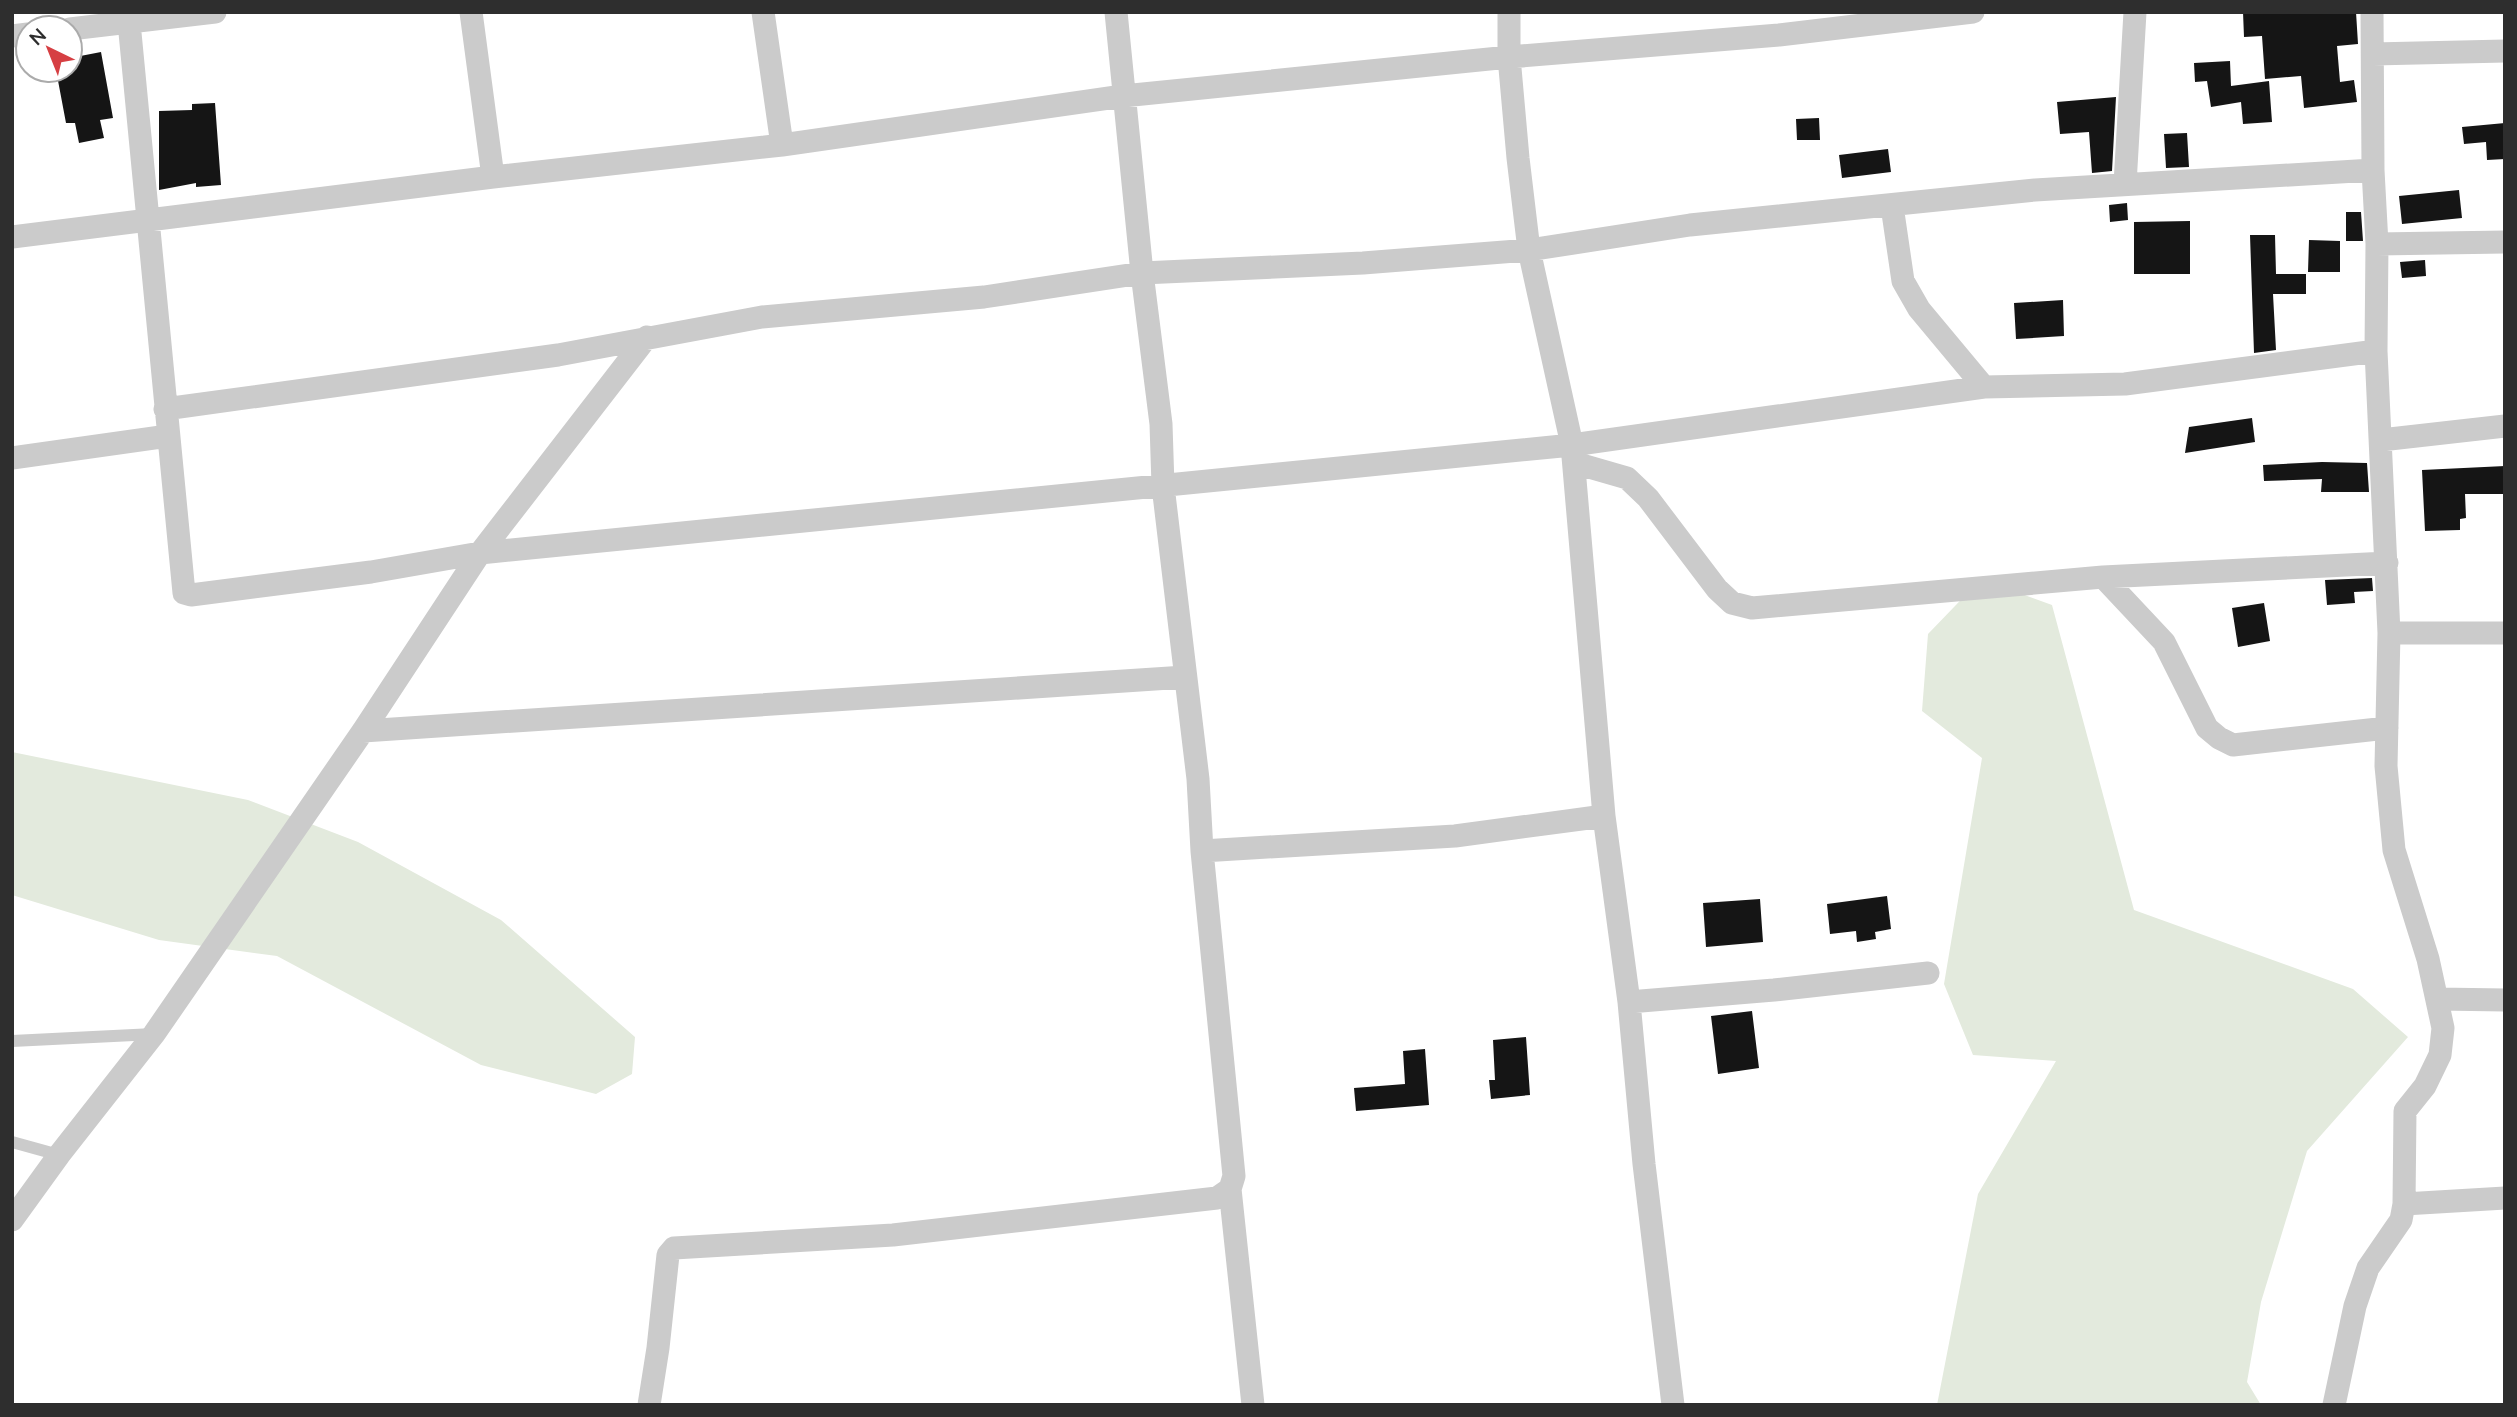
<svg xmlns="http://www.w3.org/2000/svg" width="2517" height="1417" font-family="Mulish,sans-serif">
	<rect width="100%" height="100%" fill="#fff"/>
	<path fill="#e3eadd" d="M1981 579 2052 605 2134 910 2353 989 2408 1037 2307 1151 2261 1302 2247 1382 2261 1405H1937L1978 1194 2056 1061 1973 1055 1944 984 1982 758 1922 711 1928 634Z
		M12 752 248 800 358 842 501 920 635 1037 632 1074 596 1094 481 1065 277 956 159 940 12 895Z"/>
	<path fill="#151515" d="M2243 12H2356L2358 44 2337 46 2340 82 2354 80 2357 102 2304 108 2301 76 2265 79 2262 36 2244 37Z
		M101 52 113 118 100 120 104 138 79 143 75 123H66L56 70H70V58Z
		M2230 61 2231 86 2269 81 2272 122 2243 124 2241 102 2211 107 2207 81 2195 82 2194 63Z
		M2116 97 2112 171 2092 173 2089 132 2060 134 2057 102Z
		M215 103 221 185 196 187V183L159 190V111L192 110V104Z
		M1819 118 1820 140H1797L1796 119Z
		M2505 123V159L2487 160 2486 142 2464 144 2462 127Z
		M2187 133 2189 167 2166 168 2164 134Z
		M1888 149 1891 172 1842 178 1839 155Z
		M2459 190 2462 218 2402 224 2399 196Z
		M2127 203 2128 220 2110 222 2109 205Z
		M2346 212H2361L2363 241H2346Z
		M2190 221V274H2134V222Z
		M2250 235H2275L2276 274H2306V294H2273L2276 350 2254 353Z
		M2309 240 2340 241V272H2308Z
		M2425 260 2426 276 2402 278 2400 262Z
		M2063 300 2064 336 2016 339 2014 303Z
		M2252 418 2255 442 2185 453 2189 427Z
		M2322 462 2367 463 2369 492H2321L2322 479 2264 481 2263 465Z
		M2505 466V494H2465L2466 518 2460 519V530L2425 531 2422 470Z
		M2372 578 2373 591 2354 592 2355 603 2327 605 2325 580Z
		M2264 603 2270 641 2238 647 2232 608Z
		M1887 896 1891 929 1875 932 1876 939 1857 942 1856 931 1830 934 1827 904Z
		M1760 899 1763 942 1706 947 1703 903Z
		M1752 1011 1759 1068 1718 1074 1711 1016Z
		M1526 1037 1530 1095 1491 1099 1489 1080H1495L1493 1040Z
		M1425 1049 1429 1105 1356 1111 1354 1088 1405 1084 1403 1051Z"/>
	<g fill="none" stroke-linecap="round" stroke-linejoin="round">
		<path stroke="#cbcbcb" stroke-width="12" d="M12 1041 154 1034
			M12 1142 59 1155"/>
		<path stroke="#cbcbcb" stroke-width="23" d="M128 12 184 593 191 595 371 572 480 553 1572 445 1604 816 1629 1002 1644 1164 1673 1405
			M471 12 493 177
			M763 12 782 145
			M1509 12V57L1518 158 1529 250 1572 445 1984 387 2125 384 2376 351
			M70 29 215 12
			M12 36 28 34
			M2373 54 2505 51
			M2125 184 2135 12
			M1892 206 1903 281 1919 309 1984 387
			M12 237 493 177 782 145 1123 96 1509 57 1779 35 1973 12
			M2377 244 2505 242
			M165 409 558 355 762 317 984 297 1142 273 1363 263 1529 250 1690 225 2035 190 2373 170
			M2381 440 2505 426
			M12 458 168 436
			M1575 463 1627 478 1648 498 1717 589 1732 603 1752 608 2103 577 2387 563
			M2103 577 2164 642 2207 728 2219 738 2233 745 2387 728
			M2389 633H2505
			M363 731 1185 677
			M1202 851 1455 836 1604 816
			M2438 999 2505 1000
			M1629 1002 1774 990 1928 973
			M1230 1189 1253 1405
			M2404 1204 2505 1198
			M12 1220 59 1155 154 1034 363 731 480 553 647 337
			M649 1405 658 1348 668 1255 674 1248 893 1235 1217 1198 1230 1189 1234 1176 1202 851 1198 779 1163 486 1161 424 1142 273 1116 12
			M2334 1405 2355 1306 2368 1268 2401 1220 2404 1204 2405 1111 2425 1086 2440 1055 2443 1028 2428 959 2394 850 2386 766 2389 633 2376 351 2377 244 2373 170 2372 12"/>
	</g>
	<rect width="2517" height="1417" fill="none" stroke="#2e2e2e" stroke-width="28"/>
	<g transform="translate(49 49) rotate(317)"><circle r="33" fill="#ffffff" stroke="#ababab" stroke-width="2"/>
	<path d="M0-5L12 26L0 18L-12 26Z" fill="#d63f43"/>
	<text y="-10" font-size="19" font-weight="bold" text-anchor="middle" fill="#2e2e2e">N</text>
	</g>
</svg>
